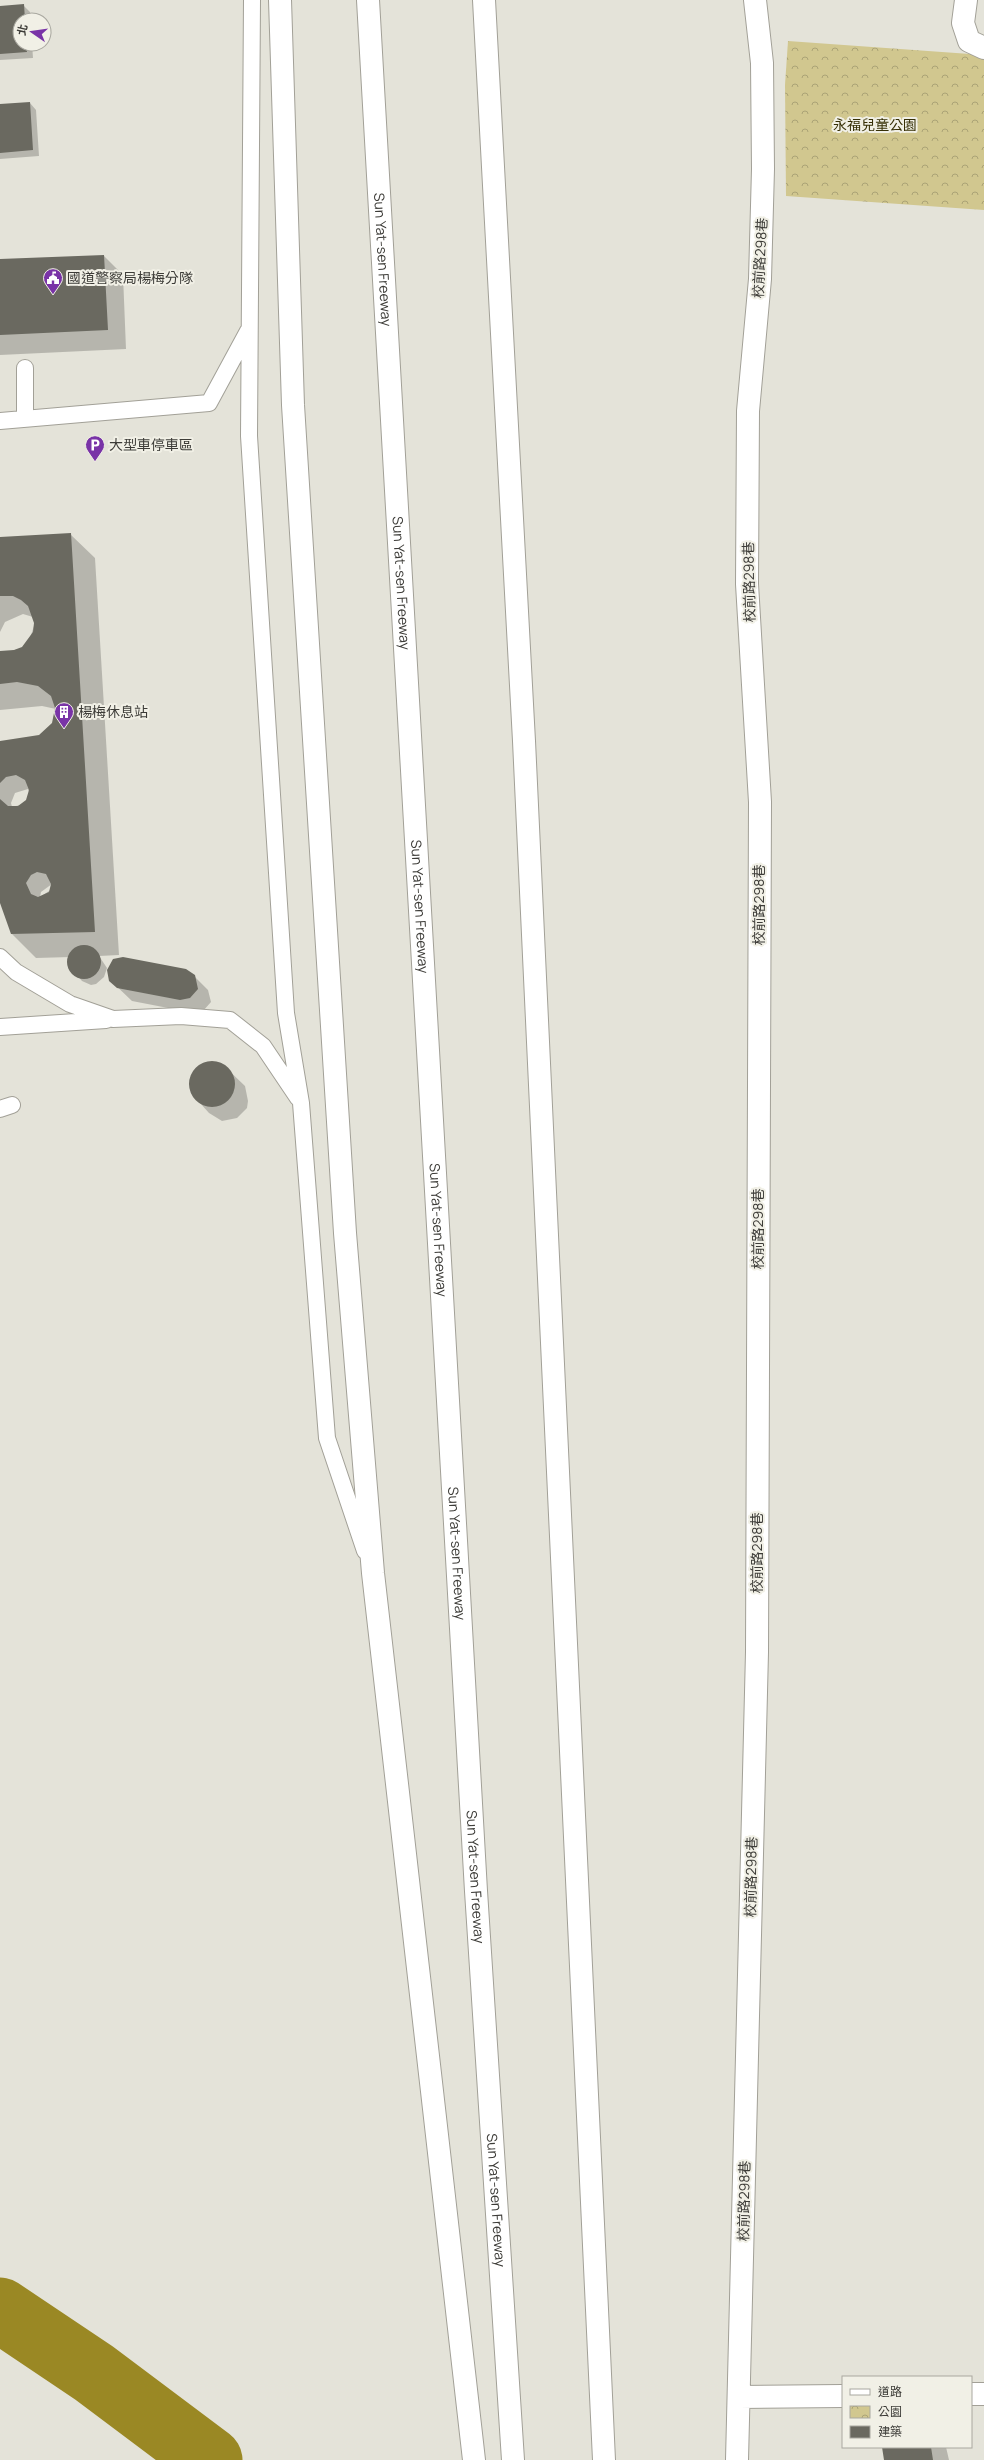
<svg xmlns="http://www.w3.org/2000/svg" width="984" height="2460" font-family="Manrope,'Noto Sans TC',sans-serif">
	<defs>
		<pattern id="park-crowns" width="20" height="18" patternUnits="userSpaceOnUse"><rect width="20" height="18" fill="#d1c78f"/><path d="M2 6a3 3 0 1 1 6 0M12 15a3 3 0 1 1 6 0" fill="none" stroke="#aba376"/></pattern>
	</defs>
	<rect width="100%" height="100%" fill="#e4e3d9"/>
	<path fill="url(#park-crowns)" d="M788 41 984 55V210L786 196 785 85Z"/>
	<path fill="#0003" fill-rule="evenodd" d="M23 5 30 12 31 20H20V44H32L33 58 0 60V7Z
		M30 103 36 110 39 156 0 159V106Z
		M104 256 123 275 126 349 0 355V260Z
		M70 534 95 558 119 955 99 956 107 968 104 977 96 984 91 985 82 981 69 966 71 957 36 958 12 934 0 899V742L40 736 53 723 56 709 42 706 0 710V651L4 653 22 648 29 641 35 623 33 617 23 614 5 622 0 632V538ZM28 789 30 795 24 804 12 807 11 803 15 793ZM52 884V889L40 897 41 892Z
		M194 976 208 990 211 1002 203 1011 194 1013 132 1001 110 980Z
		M206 1062 221 1063 245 1086 248 1101 247 1108 237 1118 222 1121 209 1113 191 1093V1077L199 1066Z
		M883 2447H946L949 2460H885Z"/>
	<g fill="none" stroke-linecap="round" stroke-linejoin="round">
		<path stroke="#9a8824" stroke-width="65" d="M0 2310 94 2373 210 2460"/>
	</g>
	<path fill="#6a6960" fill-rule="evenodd" d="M24 4 25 20H20V44H26L27 52 0 54V6Z
		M30 102 33 150 0 153V104Z
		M104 255 108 330 0 335V259Z
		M71 533 95 932 11 934 0 903V799L8 806H18L26 800 29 790 25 780 16 775 6 777 0 783V741L39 735 52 723 55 708 51 696 38 686 17 682 0 684V651L14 650 22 647 33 632 34 623 28 606 21 600 13 596H0V537ZM37 872 46 874 51 884 49 892 38 897 31 894 26 883 31 875Z
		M67 962a17 17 0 1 1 34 0a17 17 0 1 1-34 0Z
		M123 957 186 969 195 975 198 989 190 998 180 1000 117 988 109 981 107 970 113 959Z
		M189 1084a23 23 0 1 1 46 0a23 23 0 1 1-46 0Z
		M882 2447H931L933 2460H884Z"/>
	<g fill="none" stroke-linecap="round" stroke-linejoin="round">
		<g stroke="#a2a097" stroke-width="18">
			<path id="lane" d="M252 0 249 436 286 1013 301 1103 327 1438 365 1551
				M25 368V419
				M0 421 209 403 248 331
				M0 957 16 972 70 1004 113 1019 181 1016 230 1020 263 1046 298 1098
				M0 1027 106 1020
				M0 1109 12 1105"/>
		</g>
		<g stroke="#a2a097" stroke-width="24">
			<path id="street" d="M966 0 963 23 969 41 984 48
				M971 2394H984
				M739 2397 843 2396
				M737 2460 757 1652 760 802 747 584 748 411 760 279 763 169 762 63 755 0"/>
		</g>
		<g stroke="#a2a097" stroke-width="24">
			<g id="highway">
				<path d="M280 0 293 405 345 1233 373 1573 474 2460"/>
				<path id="s1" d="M368 0 476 1891 513 2460"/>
				<path d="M484 0 524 741 604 2460"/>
			</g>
		</g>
		<use href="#lane" stroke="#fff" stroke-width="16"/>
		<use href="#street" stroke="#fff" stroke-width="22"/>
		<use href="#highway" stroke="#fff" stroke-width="22"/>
	</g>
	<defs>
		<g id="civic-pin" transform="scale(1)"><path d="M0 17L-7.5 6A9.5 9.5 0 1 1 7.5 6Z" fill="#7933a7" stroke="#f1f0e6"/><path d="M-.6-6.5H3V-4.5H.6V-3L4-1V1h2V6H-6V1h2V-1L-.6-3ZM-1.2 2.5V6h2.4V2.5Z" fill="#fff"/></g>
		<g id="parking-pin" transform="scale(1)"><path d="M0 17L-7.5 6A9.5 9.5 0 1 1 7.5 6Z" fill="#7933a7" stroke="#f1f0e6"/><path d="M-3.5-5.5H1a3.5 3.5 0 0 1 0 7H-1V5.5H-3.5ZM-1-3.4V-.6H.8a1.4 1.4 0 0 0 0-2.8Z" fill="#fff"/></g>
		<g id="building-pin" transform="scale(1)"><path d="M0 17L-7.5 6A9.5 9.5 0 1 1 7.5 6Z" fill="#7933a7" stroke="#f1f0e6"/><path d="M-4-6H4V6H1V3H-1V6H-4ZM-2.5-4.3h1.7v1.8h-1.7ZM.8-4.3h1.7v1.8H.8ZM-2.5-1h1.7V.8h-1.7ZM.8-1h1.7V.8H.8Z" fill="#fff"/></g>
	</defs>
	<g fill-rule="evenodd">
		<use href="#civic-pin" x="53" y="278"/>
		<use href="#parking-pin" x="95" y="445"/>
		<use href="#building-pin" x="64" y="712"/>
	</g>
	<g text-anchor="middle" stroke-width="4" stroke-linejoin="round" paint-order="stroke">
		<g font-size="14" fill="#362f05" stroke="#f1f0e6">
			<text x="875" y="130">永福兒童公園</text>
		</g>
		<g font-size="14" fill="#3d3c38" stroke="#f1f0e6">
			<text transform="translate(760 258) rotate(-87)" y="5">校前路298巷</text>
			<text dy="5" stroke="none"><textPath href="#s1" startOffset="260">Sun Yat-sen Freeway</textPath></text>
			<text transform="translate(749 582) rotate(-91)" y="5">校前路298巷</text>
			<text dy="5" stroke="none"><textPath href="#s1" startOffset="584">Sun Yat-sen Freeway</textPath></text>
			<text transform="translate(759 905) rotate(-90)" y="5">校前路298巷</text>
			<text dy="5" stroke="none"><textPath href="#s1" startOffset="908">Sun Yat-sen Freeway</textPath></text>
			<text transform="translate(758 1229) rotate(-90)" y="5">校前路298巷</text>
			<text dy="5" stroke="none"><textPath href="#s1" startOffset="1232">Sun Yat-sen Freeway</textPath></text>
			<text transform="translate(757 1553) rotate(-90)" y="5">校前路298巷</text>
			<text dy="5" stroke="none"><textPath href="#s1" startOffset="1556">Sun Yat-sen Freeway</textPath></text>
			<text dy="5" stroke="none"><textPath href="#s1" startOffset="1880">Sun Yat-sen Freeway</textPath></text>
			<text transform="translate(751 1877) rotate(-89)" y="5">校前路298巷</text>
			<text dy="5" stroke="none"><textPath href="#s1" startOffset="2204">Sun Yat-sen Freeway</textPath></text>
			<text transform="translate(744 2201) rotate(-89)" y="5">校前路298巷</text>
		</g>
		<g font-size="14" fill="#3d3c38" stroke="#f1f0e6" text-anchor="start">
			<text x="67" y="283">國道警察局楊梅分隊</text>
			<text x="109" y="450">大型車停車區</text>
			<text x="78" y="717">楊梅休息站</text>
		</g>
	</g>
	<rect x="842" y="2376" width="130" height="72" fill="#f1f0e6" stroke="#a9a8a0"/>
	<rect x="850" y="2389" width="20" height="6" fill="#ffffff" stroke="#a9a8a0"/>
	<text x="878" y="2396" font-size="12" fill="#3d3c38">道路</text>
	<rect x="850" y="2406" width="20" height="12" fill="url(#park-crowns)" stroke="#a9a8a0"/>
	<text x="878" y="2416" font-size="12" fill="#3d3c38">公園</text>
	<rect x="850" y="2426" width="20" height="12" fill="#6a6960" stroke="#a9a8a0"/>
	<text x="878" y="2436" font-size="12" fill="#3d3c38">建築</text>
	<g transform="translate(32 32) rotate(283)"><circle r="19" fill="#f1f0e6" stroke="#a9a8a0"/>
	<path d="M0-3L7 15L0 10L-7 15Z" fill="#7933a7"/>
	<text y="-6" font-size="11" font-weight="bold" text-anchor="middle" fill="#3d3c38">北</text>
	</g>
</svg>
